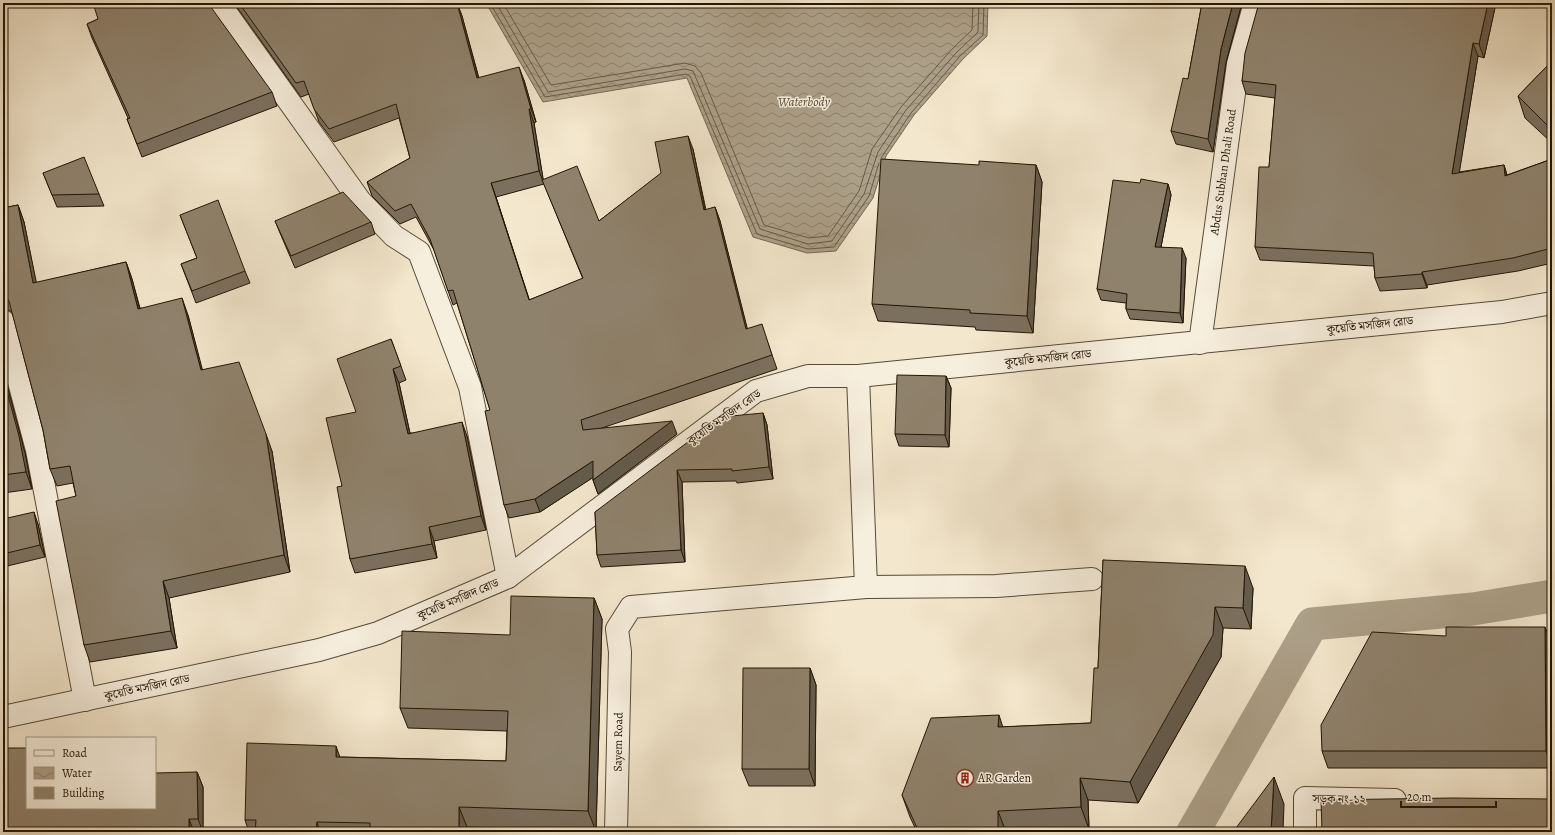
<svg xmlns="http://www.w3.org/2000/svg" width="1555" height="835" font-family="Alegreya,'Noto Serif Bengali',serif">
	<defs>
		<pattern id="water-waves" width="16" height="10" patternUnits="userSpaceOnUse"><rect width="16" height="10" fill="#aca089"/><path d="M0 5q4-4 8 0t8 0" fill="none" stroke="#8c816e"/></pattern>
	</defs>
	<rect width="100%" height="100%" fill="#f3e7cd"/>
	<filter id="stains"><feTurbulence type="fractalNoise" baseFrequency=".005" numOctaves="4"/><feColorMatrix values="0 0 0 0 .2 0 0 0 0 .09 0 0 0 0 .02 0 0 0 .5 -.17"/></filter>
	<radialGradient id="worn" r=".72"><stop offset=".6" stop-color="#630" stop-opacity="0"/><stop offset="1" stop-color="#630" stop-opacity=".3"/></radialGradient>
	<path fill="url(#water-waves)" stroke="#756854" d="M486 3H988L987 36 963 59 914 115 886 156 873 198 836 251 807 253 753 237 687 78 543 102Z"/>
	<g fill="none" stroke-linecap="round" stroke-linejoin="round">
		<path stroke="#675a47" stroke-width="1" d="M490 3 545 97 686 74 690 76 757 234 808 249 834 247 869 196 879 163
			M496 3 548 92 685 69 693 71 760 229 808 244 832 241 864 194 878 152 906 110 956 53 978 32 979 3
			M503 3 551 85 685 63 695 66 701 73 764 225 809 238 828 236 859 191 872 149 901 107 952 49 972 30 973 3
			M881 158 911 113 960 56 983 35 984 3"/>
		<path stroke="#aca089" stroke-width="33" d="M1193 832 1312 624 1473 609 1552 596"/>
		<g stroke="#564a37" stroke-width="24">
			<path id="minor" d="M219 3 360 201 394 236 419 252 470 387 508 577
				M3 321 37 450 85 700
				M1200 343 1238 64 1255 3
				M858 376 866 587
				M616 832 620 652 617 629 631 607 866 587 996 586 1092 579
				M1305 832V798L1395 800"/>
		</g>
		<g stroke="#564a37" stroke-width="24">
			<path id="tertiary" d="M3 717 319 650 378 633 508 577 756 391 808 376H858L1502 312 1552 303"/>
		</g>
		<use href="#minor" stroke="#f7efde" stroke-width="22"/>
		<use href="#tertiary" stroke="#f7efde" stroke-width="22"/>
	</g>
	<path fill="#7b705e" stroke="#221505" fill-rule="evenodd" d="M234 3H452V4L457 3 462 16 479 78 524 80 536 122 534 123 543 180 599 221 693 149 706 210 715 207 720 221 747 329 766 338 777 369 599 429 677 434 598 494 593 480V477L540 512 509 518 504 505 490 410 457 303 453 305 434 250 416 217 400 224 372 196 367 182 410 158 399 118 334 142 319 122 309 94 301 97ZM544 184 583 279 529 300 496 197Z
		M1202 3H1242L1226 62 1213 152 1176 144 1171 131 1188 79Z
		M1259 3H1496L1484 58 1478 56 1459 172 1504 165 1507 175 1552 159V263L1518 271 1427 285V288L1380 291 1375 278 1374 266 1260 260 1255 247 1269 167 1275 98 1246 94 1242 81Z
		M98 19 272 92 277 106 142 157 127 119 128 118 92 38 87 24Z
		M1552 61V143L1525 118 1518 96Z
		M979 165H1036L1042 182 1033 333 976 330 975 327 878 321 872 304Z
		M43 173 99 194 104 206 57 207Z
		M1140 183 1168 184 1171 195 1161 247 1186 258 1183 323 1130 319 1126 309V303L1101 300 1097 289Z
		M18 205 24 222 36 283 126 262 132 279 140 308 188 315 202 370 272 451 290 572 169 598 177 648 90 662 84 645 76 496 73 483 57 486 50 469 43 430 12 312 6 309H3V208Z
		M180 215 245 271 250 283 196 303 181 264 197 258Z
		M275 221 371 222 375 234 295 268 280 233Z
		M391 339 406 380 399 383 410 433 467 436 486 530 434 541 437 558 355 573 350 559 342 486 356 412Z
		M3 370 25 453 32 489 3 493Z
		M946 376 951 388 949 447 899 446 895 434Z
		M763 413 767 425 773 479 737 483 736 481 682 482 685 562 601 567 597 555 595 512Z
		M3 519 38 524 45 557 3 567Z
		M1103 560 1253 588 1251 629 1223 628 1221 657 1138 803 1088 800 1089 829 1015 832H917L910 817 902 795 1003 727 1091 723 1098 668Z
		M594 598 602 619 596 831 467 827V832H249L245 820 340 757 506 761 507 731 408 728 400 708 510 635Z
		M1446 636 1552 644V768H1328L1322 751Z
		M810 668 816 685 815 786H749L742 769Z
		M3 748 27 808 197 772 203 787V832H6L7 811H3Z"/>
	<path fill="#645b4c" stroke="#221505" d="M457 3 462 16 482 92 477 78Z
		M1233 3H1242L1226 62 1213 152 1208 139 1221 49Z
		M1488 3H1496L1484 58 1479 44Z
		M1473 43 1478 56 1457 187 1452 174Z
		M519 67 524 80 536 122 531 109Z
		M529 109 534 123 544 184 539 171Z
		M688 136 693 149 708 224 704 210Z
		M1036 165 1042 182 1033 333 1027 316Z
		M1504 165 1508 179 1505 176Z
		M491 183 496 197 534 314 529 300Z
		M1168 184 1171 195 1159 257 1155 247Z
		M18 205 24 222 40 300 33 283Z
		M715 207 720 221 751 343 746 329Z
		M1182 248 1186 258 1183 323 1180 313Z
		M126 262 132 279 144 326 138 309Z
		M1422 272 1427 285V288L1422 274Z
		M182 298 188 315 207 387 201 370Z
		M393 369 399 383 413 448 408 434Z
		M3 370 25 453 32 489 26 472 3 377Z
		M946 376 951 388 949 447 945 435Z
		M763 413 767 425 773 479 769 467Z
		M672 421 677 434 598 494 593 480Z
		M462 422 467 436 486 530 481 516Z
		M266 434 272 451 290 572 284 555Z
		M593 461 597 475 540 512 535 499Z
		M677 470 682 482 685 562 681 550Z
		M34 512 38 524 45 557 40 545Z
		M429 527 434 541 437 558 432 544Z
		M1245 566 1253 588 1251 629 1243 608Z
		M163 581 169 598 177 648 171 631Z
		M594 598 602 619 596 831 588 811Z
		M1215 607 1223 628 1221 657 1138 803 1130 782Z
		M1545 627 1552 644V766L1546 751Z
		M810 668 816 685 815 786 809 769Z
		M999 715 1006 737 998 727Z
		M336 746 343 766 336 757Z
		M197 772 203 787V832L198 819Z
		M1274 777 1284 804 1283 832H1271Z
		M1080 778 1088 800 1089 829 1081 807Z
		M459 807 467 827V832H459Z
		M998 811 1006 832H996Z
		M189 819 194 832H189Z
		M317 822 320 832H316Z"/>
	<path fill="#8f826d" stroke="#221505" d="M93 3H208L272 92 137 144 127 119 130 118 87 24 98 19Z
		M239 3H452V4L457 3 477 78 519 67 531 109H529L539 171 491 183 529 300 583 278 542 180 577 166 599 221 661 173 655 142 688 136 704 210 715 207 746 329 762 324 772 355 581 420 583 430 672 421 593 480V461L535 499 504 505 485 411 490 410 453 290 448 291 430 239 411 204 395 211 367 182 410 158 396 104 329 129 314 109 304 81 296 83Z
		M1202 3H1233L1221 49 1208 139 1171 131 1183 78 1188 79Z
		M1259 3H1488L1479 44 1473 43 1452 174 1504 165 1505 176 1552 159V248L1513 258 1422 272V274L1375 278 1373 253 1255 247 1259 167H1269L1276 85 1242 81 1245 53Z
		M1552 61V130L1518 96Z
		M84 157 99 194 52 195 43 173Z
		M881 159 979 165V161L1036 165 1027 316 970 313V310L872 304Z
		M1141 179 1168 184 1155 247 1182 248 1180 313 1126 309 1127 294 1097 289 1113 180 1140 183Z
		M343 192 371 222 291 256 275 221Z
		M218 200 245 271 192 291 181 264 197 258 180 215Z
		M18 205 33 283 126 262 138 309 182 298 201 370 239 362 266 434 284 555 163 581 171 631 84 645 56 501 76 496 70 466 50 469 43 430 9 301 5 295 3 294V208Z
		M391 339 401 366 393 369 408 434 462 422 481 516 429 527 432 544 350 559 337 487 342 486 326 418 356 412 337 359Z
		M897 375 946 376 945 435 895 434Z
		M3 377 19 436 26 472 3 475Z
		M763 413 769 467 732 471V469L677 470 681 550 597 555 595 512 721 417Z
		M34 512 40 545 3 554V519Z
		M1103 560 1245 566 1243 608 1215 607 1213 635 1130 782 1080 778 1081 807 998 811V830L996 832H919L902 795 931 718 999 715 998 727 1091 723 1094 668H1098Z
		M511 596 594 598 588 811 459 807V832H370V823L317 822 316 832H255L256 820H245L247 743 336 746V757L506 761 508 711 400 708 402 631 510 635Z
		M1446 627H1545L1546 751H1322L1321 725 1372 632 1446 636Z
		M743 668H810L809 769H742Z
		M3 748H27V808H155V773L197 772 198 819H189V832H6L7 796H3Z
		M1274 777 1271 832H1233Z
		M1452 798 1552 799V832H1322L1321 800Z"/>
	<defs>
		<g id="building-ring" transform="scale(0.9)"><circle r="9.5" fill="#f7efde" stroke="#8f2418" stroke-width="1.5"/><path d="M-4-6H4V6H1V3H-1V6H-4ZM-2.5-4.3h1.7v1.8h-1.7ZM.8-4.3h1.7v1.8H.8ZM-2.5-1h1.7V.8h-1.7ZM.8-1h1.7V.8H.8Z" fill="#8f2418"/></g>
	</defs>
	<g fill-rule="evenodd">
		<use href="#building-ring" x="965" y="778"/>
	</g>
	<g text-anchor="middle" stroke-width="3" stroke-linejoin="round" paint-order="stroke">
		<g font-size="12" fill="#221505" stroke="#f7efde">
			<text transform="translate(1223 172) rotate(-82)" y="4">Abdus Subhan Dhali Road</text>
			<text transform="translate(1370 325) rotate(-6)" y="4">কুয়েতি মসজিদ রোড</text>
			<text transform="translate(1048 358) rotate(-6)" y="4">কুয়েতি মসজিদ রোড</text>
			<text transform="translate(724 417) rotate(-35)" y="4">কুয়েতি মসজিদ রোড</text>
			<text transform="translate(458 599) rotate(-23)" y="4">কুয়েতি মসজিদ রোড</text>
			<text transform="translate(147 687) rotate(-12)" y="4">কুয়েতি মসজিদ রোড</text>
			<text transform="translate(618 742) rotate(-89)" y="4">Sayem Road</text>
			<text transform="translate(1339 799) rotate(1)" y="4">সড়ক নং-১২</text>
		</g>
		<g font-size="12" fill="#221505" stroke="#f7efde" text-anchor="start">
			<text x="978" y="782">AR Garden</text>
		</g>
		<g font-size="13" font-style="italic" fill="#594d3a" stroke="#f7efde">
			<text x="804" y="106">Waterbody</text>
		</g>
	</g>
	<rect width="1555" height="835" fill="none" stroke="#f3e7cd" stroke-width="16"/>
	<rect x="4" y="4" width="1547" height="827" fill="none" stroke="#221505" stroke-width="2"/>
	<rect x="8" y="8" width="1539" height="819" fill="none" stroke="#221505"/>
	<rect x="26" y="737" width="130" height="72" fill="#f7efde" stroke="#a29887"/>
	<rect x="34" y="750" width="20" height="6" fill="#f7efde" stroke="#a29887"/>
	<text x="62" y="757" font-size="12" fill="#221505">Road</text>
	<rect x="34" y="767" width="20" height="12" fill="url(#water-waves)" stroke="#a29887"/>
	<text x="62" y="777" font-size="12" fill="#221505">Water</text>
	<rect x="34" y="787" width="20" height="12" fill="#8f826d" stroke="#a29887"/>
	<text x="62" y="797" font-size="12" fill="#221505">Building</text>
	<path d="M1401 801v6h95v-6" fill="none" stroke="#221505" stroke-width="2"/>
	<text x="1407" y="801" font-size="12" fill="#221505" stroke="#f7efde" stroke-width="3" paint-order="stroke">20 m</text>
	<rect width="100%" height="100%" filter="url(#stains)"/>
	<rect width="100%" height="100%" fill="url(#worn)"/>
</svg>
